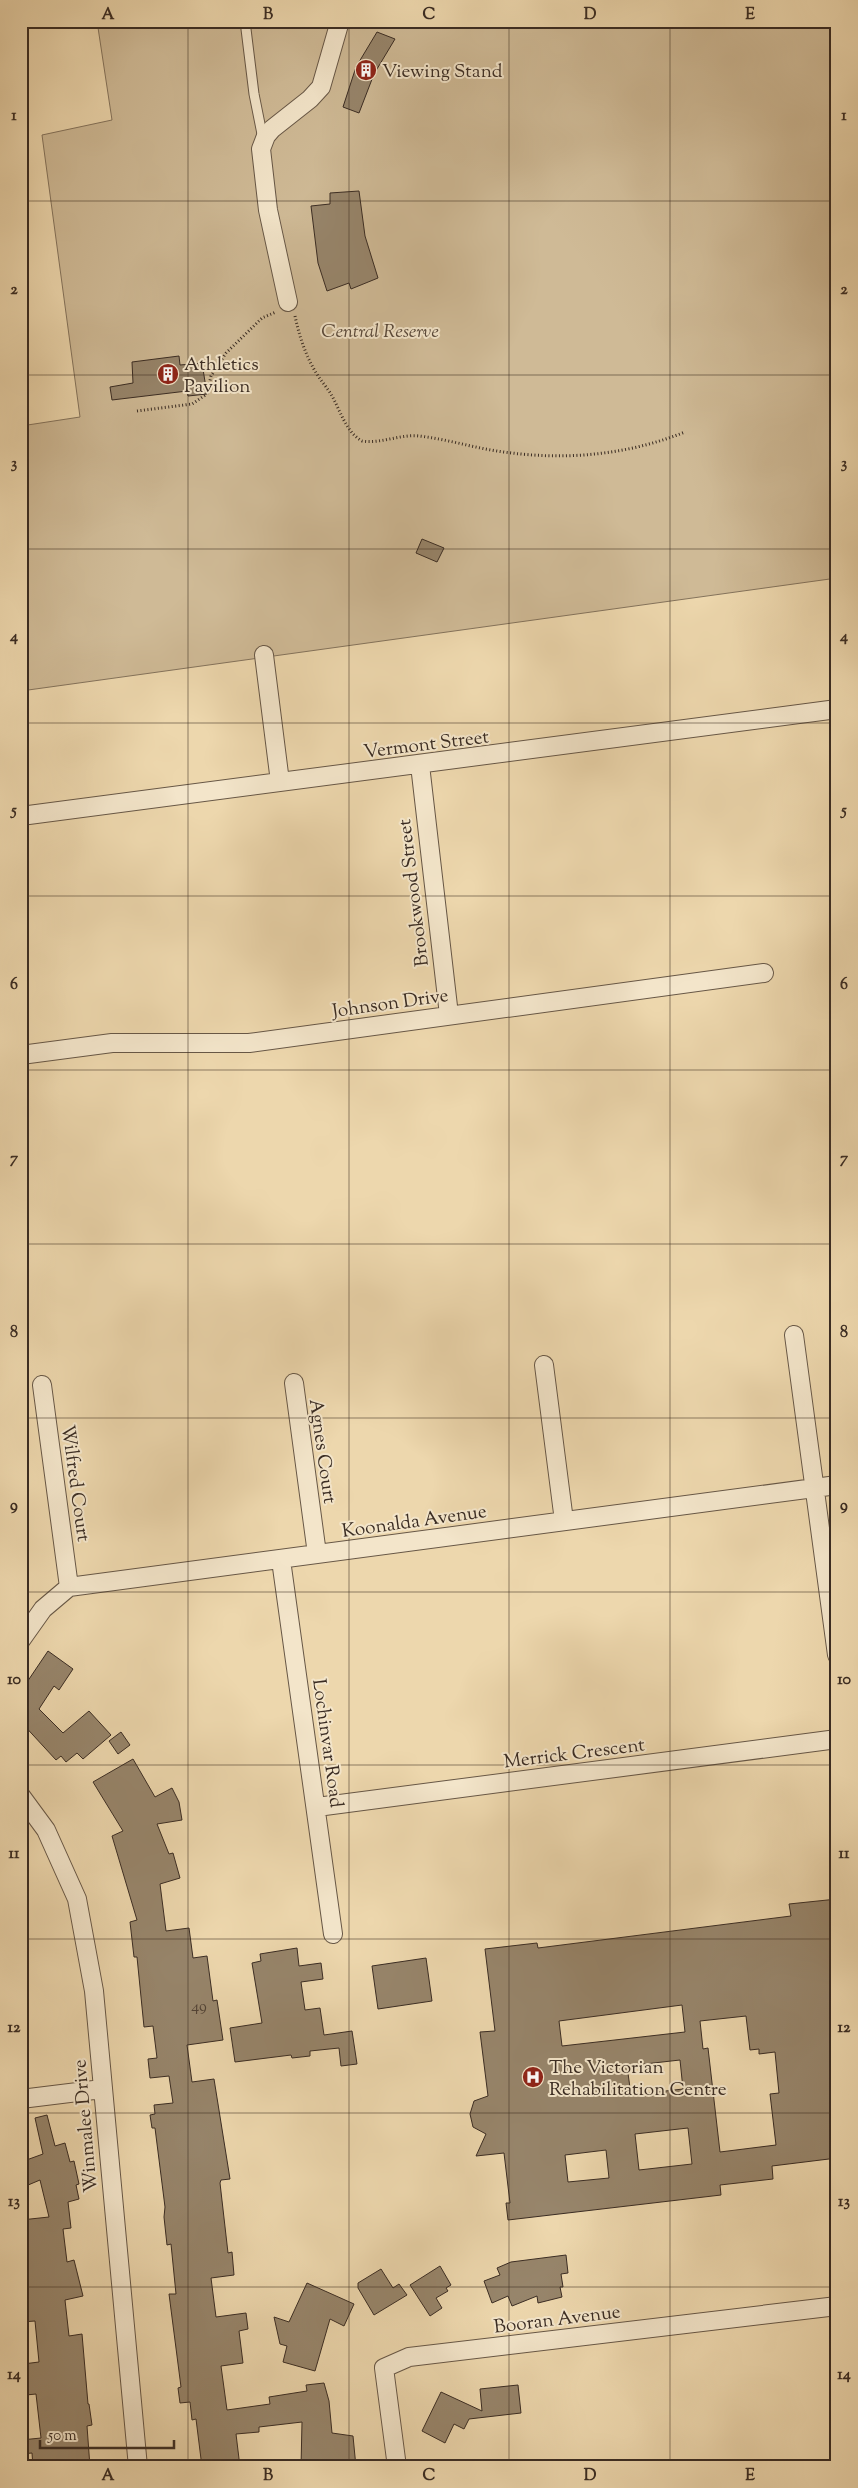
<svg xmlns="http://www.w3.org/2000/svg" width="858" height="2488" font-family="'Sorts Mill Goudy',serif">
	<rect width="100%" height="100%" fill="#edd7ad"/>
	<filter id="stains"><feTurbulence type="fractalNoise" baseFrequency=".004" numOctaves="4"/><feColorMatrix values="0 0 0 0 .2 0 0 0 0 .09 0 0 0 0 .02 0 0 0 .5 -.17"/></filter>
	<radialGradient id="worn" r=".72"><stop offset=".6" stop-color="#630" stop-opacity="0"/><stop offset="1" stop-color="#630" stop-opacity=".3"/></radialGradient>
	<path fill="#cfba96" stroke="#84735c" d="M97 21H837V578L21 691V426L80 417 42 135 112 120Z"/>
	<path fill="#97856b" stroke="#3a2c23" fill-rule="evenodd" d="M377 32 395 39 374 74 359 113 343 107 356 67Z
		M359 191 365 236 378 278 351 289 349 283 327 291 318 263 311 206 330 204V193Z
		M179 356 180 365 202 363 207 394 188 396 187 391 112 400 110 387 133 383 132 362Z
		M422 539 444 548 437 562 416 553Z
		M48 1651 73 1669 59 1690 54 1686 39 1709 63 1733 89 1711 111 1735 83 1759 77 1753 66 1762 61 1756 56 1760 21 1722V1691Z
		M121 1732 130 1745 118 1754 109 1741Z
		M133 1759 155 1797 172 1788 179 1802 182 1820 157 1824 169 1854 173 1853 180 1878 160 1884 166 1931 189 1928 193 1958 207 1956 213 2001 217 2000 223 2040 187 2045 192 2082 214 2079 230 2179 221 2180 220 2183 228 2253 232 2252 234 2275 211 2278 216 2317 246 2313 248 2329 239 2331 243 2363 221 2366 227 2410 270 2404 269 2397 307 2391 306 2385 324 2383 329 2401 332 2433 353 2436 356 2467H301L302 2422 259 2427V2432L236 2434 240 2467H202L196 2419 192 2420 190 2402 180 2403 178 2388 181 2387 169 2294H176L171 2244 167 2245 164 2217 165 2207 155 2128H152L150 2115 155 2114 154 2105 173 2103 169 2076 150 2078 148 2059 157 2058 153 2026 144 2027 137 1957H134L130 1922 137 1920 112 1836 123 1831 93 1782Z
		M837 1899V2158L772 2166 773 2179 720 2185 721 2195 508 2220 506 2203H510L504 2153 476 2156 486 2134 473 2127 470 2114 474 2101 488 2096 480 2032 495 2031 485 1949 537 1943 538 1948 791 1916 789 1904ZM682 2005 685 2032 562 2046 559 2021ZM746 2016 750 2050 759 2049V2054L775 2052 779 2093 770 2094 776 2145 720 2152 708 2048 703 2049 700 2021ZM680 2060 683 2089 631 2095 627 2066ZM688 2128 692 2164 639 2170 635 2134ZM606 2150 609 2178 568 2182 565 2155Z
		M297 1948 299 1966 321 1963 323 1979 301 1982 305 2010 320 2008 324 2035 352 2031 357 2064 341 2066 339 2048 310 2051V2056L292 2058 291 2055 235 2062 230 2028 262 2023 252 1963 261 1961 260 1954Z
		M426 1958 432 2001 378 2009 372 1966Z
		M47 2115 55 2146 65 2143 70 2162 74 2161 79 2184 76 2185 79 2199 68 2202 71 2228 63 2229 67 2262 74 2260 83 2296 65 2300 69 2336 82 2334 88 2404H89L92 2425 87 2426 90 2467H33L32 2453 21 2454V2440L41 2438 36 2394 26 2395 23 2364 39 2362 35 2321 21 2322V2302H24L21 2287V2220L49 2217 40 2180 21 2188V2162L43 2154 35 2118Z
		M566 2255 568 2273 561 2274 563 2287H560L562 2297 538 2303 537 2296 512 2306 508 2296 492 2303 484 2281 500 2275 497 2268 511 2262Z
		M440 2266 451 2285 446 2288 448 2291 436 2298 442 2308 430 2316 410 2285Z
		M381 2269 393 2288 399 2284 407 2295 374 2315 358 2288V2283Z
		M307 2283 354 2304 344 2326 330 2319 315 2371 283 2362 287 2346 280 2344 274 2317 289 2322Z
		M518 2385 521 2413 469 2419 464 2429 454 2424 445 2443 422 2431 441 2392 482 2411 480 2389Z"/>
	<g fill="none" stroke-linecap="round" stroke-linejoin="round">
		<g stroke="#675746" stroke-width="11">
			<path id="service" d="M245 21 254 94 263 139"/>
		</g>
		<g stroke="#675746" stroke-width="20">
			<path id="minor" d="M288 302 268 210 261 149 266 136 272 129 310 99 321 87 340 21
				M264 655 280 782
				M420 765 449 1015
				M21 816 837 709
				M21 1055 112 1043H249L764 973
				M794 1335 837 1655
				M544 1365 564 1521
				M294 1383 317 1554
				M42 1385 69 1587
				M281 1560 333 1934
				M21 1640 43 1609 69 1587 837 1485
				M21 1796 46 1830 77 1899 94 1991 138 2467
				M317 1807 837 1739
				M21 2099 102 2089
				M397 2467 384 2368 409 2357 837 2306"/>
		</g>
		<path stroke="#3a2c23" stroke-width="3" stroke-dasharray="1 2.5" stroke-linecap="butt" d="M295 316C299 335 305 354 315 371 320 380 327 387 332 396 341 412 346 432 362 441 381 444 400 434 419 436 446 439 471 447 497 451 561 461 625 456 685 432
			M137 411 192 404 207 394 211 376 226 353 262 318 276 312"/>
		<use href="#service" stroke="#f3e5ca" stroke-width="9"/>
		<use href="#minor" stroke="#f3e5ca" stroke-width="18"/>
	</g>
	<path fill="none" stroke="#3a2c23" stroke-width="1" stroke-opacity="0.55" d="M188 21V2467M349 21V2467M509 21V2467M670 21V2467M21 201H837M21 375H837M21 549H837M21 723H837M21 896H837M21 1070H837M21 1244H837M21 1418H837M21 1592H837M21 1765H837M21 1939H837M21 2113H837M21 2287H837"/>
	<defs>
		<g id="building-disc" transform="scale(1.125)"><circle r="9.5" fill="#8f2418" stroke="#f3e5ca"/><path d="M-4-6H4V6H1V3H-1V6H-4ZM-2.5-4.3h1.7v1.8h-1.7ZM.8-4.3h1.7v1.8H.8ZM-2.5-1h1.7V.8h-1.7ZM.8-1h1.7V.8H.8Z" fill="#fff"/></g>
		<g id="hospital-disc" transform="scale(1.125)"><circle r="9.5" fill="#8f2418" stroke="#f3e5ca"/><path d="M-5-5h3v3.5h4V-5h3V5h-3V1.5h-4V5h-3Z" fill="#fff"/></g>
	</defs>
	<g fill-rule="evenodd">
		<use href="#building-disc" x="366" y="70"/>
		<use href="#building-disc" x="168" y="374"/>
		<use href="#hospital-disc" x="533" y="2077"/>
	</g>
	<g text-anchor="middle" stroke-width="4" stroke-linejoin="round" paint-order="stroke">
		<g font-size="16" fill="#514235">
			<text x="199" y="2011">49</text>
		</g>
		<g font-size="19" fill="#3a2c23" stroke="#f3e5ca" text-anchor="start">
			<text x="382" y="77">Viewing Stand</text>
			<text x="184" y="370">Athletics<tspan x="184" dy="22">Pavilion</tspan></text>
			<text x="549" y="2073">The Victorian<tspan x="549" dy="22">Rehabilitation Centre</tspan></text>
		</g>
		<g font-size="19" font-style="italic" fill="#58483a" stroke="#f3e5ca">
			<text x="380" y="337">Central Reserve</text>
		</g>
		<g font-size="19" fill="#3a2c23" stroke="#f3e5ca">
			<text transform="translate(426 743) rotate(-7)" y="7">Vermont Street</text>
			<text transform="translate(412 893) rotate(-97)" y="7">Brookwood Street</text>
			<text transform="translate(390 1002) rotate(-8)" y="7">Johnson Drive</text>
			<text transform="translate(324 1451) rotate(82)" y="7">Agnes Court</text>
			<text transform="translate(77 1483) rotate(82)" y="7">Wilfred Court</text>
			<text transform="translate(414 1520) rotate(-8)" y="7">Koonalda Avenue</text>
			<text transform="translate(329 1743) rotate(82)" y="7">Lochinvar Road</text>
			<text transform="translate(574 1752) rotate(-7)" y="7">Merrick Crescent</text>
			<text transform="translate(84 2126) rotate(-95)" y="7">Winmalee Drive</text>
			<text transform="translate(557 2318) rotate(-7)" y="7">Booran Avenue</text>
		</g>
	</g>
	<rect width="858" height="2488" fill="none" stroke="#edd7ad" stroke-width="55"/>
	<path d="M40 2440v8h134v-8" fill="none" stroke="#3a2c23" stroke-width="2.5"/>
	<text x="48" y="2440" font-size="15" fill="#3a2c23" stroke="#f3e5ca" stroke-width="4" paint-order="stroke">50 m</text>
	<rect x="28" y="28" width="802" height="2432" fill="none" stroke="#3a2c23" stroke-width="2"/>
	<g font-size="16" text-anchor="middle" font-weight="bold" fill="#3a2c23">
		<text x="108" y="19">A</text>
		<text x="268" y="19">B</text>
		<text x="429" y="19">C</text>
		<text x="590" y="19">D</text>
		<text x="750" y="19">E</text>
		<text x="14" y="120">1</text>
		<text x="844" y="120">1</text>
		<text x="14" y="294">2</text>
		<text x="844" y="294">2</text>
		<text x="14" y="468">3</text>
		<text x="844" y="468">3</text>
		<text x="14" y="641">4</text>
		<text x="844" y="641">4</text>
		<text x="14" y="815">5</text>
		<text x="844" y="815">5</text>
		<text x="14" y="989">6</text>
		<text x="844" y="989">6</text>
		<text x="14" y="1163">7</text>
		<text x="844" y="1163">7</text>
		<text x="14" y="1337">8</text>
		<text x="844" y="1337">8</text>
		<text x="14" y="1510">9</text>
		<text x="844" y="1510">9</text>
		<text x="14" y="1684">10</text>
		<text x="844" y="1684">10</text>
		<text x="14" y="1858">11</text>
		<text x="844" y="1858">11</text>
		<text x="14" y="2032">12</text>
		<text x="844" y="2032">12</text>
		<text x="14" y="2206">13</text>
		<text x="844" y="2206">13</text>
		<text x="14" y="2379">14</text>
		<text x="844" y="2379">14</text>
		<text x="108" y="2480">A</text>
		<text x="268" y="2480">B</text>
		<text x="429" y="2480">C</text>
		<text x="590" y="2480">D</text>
		<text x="750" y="2480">E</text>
	</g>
	<rect width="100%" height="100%" filter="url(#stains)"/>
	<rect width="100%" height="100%" fill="url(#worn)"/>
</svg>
